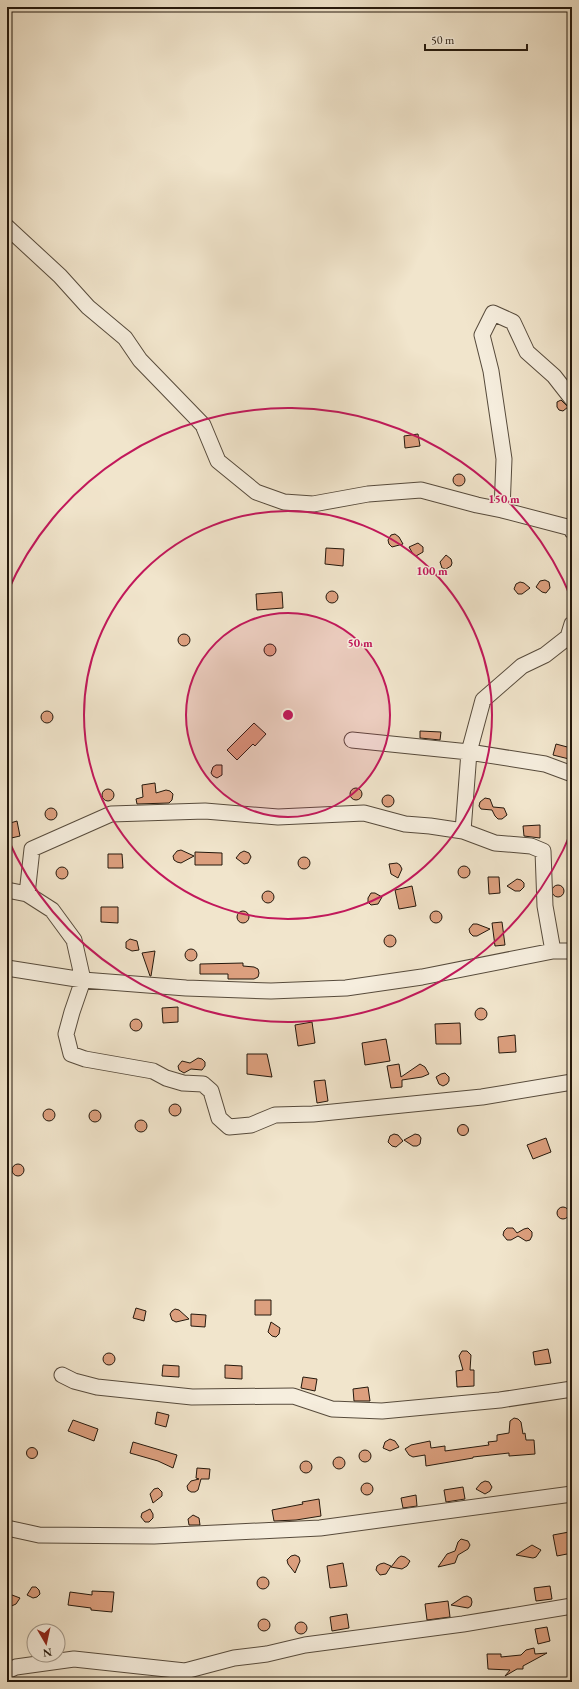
<svg xmlns="http://www.w3.org/2000/svg" width="579" height="1689" font-family="'EB Garamond',serif">
	<rect width="100%" height="100%" fill="#f1e5cc"/>
	<filter id="stains"><feTurbulence type="fractalNoise" baseFrequency=".005" numOctaves="4"/><feColorMatrix values="0 0 0 0 .2 0 0 0 0 .09 0 0 0 0 .02 0 0 0 .5 -.17"/></filter>
	<radialGradient id="worn" r=".72"><stop offset=".6" stop-color="#630" stop-opacity="0"/><stop offset="1" stop-color="#630" stop-opacity=".3"/></radialGradient>
	<path fill="#dc9f7e" stroke="#24180c" d="M561 400 568 407 563 411 559 410 557 407V402Z
		M418 434 420 446 405 448 404 436Z
		M453 480a6 6 0 1 1 12 0a6 6 0 1 1-12 0Z
		M395 534 399 537 403 544 392 547 389 544 388 540 391 535Z
		M418 543 423 547V552L416 556 413 554 409 547Z
		M326 548 344 549 343 566 325 564Z
		M446 555 451 559 452 563 451 566 446 569 442 568 440 562Z
		M545 580 549 582 550 588 546 593 542 592 536 587 540 581Z
		M520 582 524 583 530 588 522 594H518L514 589 516 584Z
		M326 597a6 6 0 1 1 12 0a6 6 0 1 1-12 0Z
		M282 592 283 608 257 610 256 594Z
		M178 640a6 6 0 1 1 12 0a6 6 0 1 1-12 0Z
		M264 650a6 6 0 1 1 12 0a6 6 0 1 1-12 0Z
		M41 717a6 6 0 1 1 12 0a6 6 0 1 1-12 0Z
		M254 723 266 734 255 746 253 744 237 760 227 750Z
		M420 731 441 732 440 740 420 738Z
		M556 744 571 748 569 759 553 755Z
		M222 765V775L217 778 213 776 211 773 213 767 216 765Z
		M155 783 156 793 166 790 170 791 173 794 172 800 169 803 137 804 136 799 143 797 142 785Z
		M350 794a6 6 0 1 1 12 0a6 6 0 1 1-12 0Z
		M102 795a6 6 0 1 1 12 0a6 6 0 1 1-12 0Z
		M382 801a6 6 0 1 1 12 0a6 6 0 1 1-12 0Z
		M485 798 490 799 493 807 504 808 507 815 502 819H498L495 816 492 810 481 809 479 806 480 802Z
		M45 814a6 6 0 1 1 12 0a6 6 0 1 1-12 0Z
		M17 821 20 836 7 839V824Z
		M540 825V838L524 836 523 826Z
		M181 850 194 856 181 863 177 862 174 860 173 856 177 851Z
		M244 851 249 853 251 857 248 863 244 864 236 858 240 853Z
		M195 852 222 853V865H195Z
		M108 854H122L123 868H108Z
		M298 863a6 6 0 1 1 12 0a6 6 0 1 1-12 0Z
		M397 863 400 865 402 869 398 878 391 874 389 864Z
		M458 872a6 6 0 1 1 12 0a6 6 0 1 1-12 0Z
		M56 873a6 6 0 1 1 12 0a6 6 0 1 1-12 0Z
		M488 877H499L500 893 489 894Z
		M517 879 521 880 524 883V887L520 891H515L507 886Z
		M552 891a6 6 0 1 1 12 0a6 6 0 1 1-12 0Z
		M412 886 416 906 399 909 395 890Z
		M262 897a6 6 0 1 1 12 0a6 6 0 1 1-12 0Z
		M371 893H375L382 897 378 904 371 905 368 902V898Z
		M101 907H118V923L101 922Z
		M430 917a6 6 0 1 1 12 0a6 6 0 1 1-12 0Z
		M237 917a6 6 0 1 1 12 0a6 6 0 1 1-12 0Z
		M502 922 505 945 495 946 492 923Z
		M473 924H477L490 929 477 936H473L470 933 469 929Z
		M384 941a6 6 0 1 1 12 0a6 6 0 1 1-12 0Z
		M130 939 137 941 139 950 132 951 126 948V942Z
		M185 955a6 6 0 1 1 12 0a6 6 0 1 1-12 0Z
		M155 951 151 976H150L142 953Z
		M243 963V966L254 967 258 969 259 973 258 977 254 979H228V974H200V964Z
		M178 1007V1022L163 1023 162 1008Z
		M475 1014a6 6 0 1 1 12 0a6 6 0 1 1-12 0Z
		M130 1025a6 6 0 1 1 12 0a6 6 0 1 1-12 0Z
		M312 1022 315 1043 298 1046 295 1025Z
		M460 1023 461 1044H436L435 1024Z
		M515 1035 516 1052 499 1053 498 1037Z
		M386 1039 390 1061 365 1065 362 1043Z
		M247 1054H267L272 1077 247 1074Z
		M198 1058 202 1059 205 1062V1066L202 1070 191 1069 184 1073 179 1070 178 1066 182 1061 190 1063Z
		M399 1064 401 1077 420 1064 425 1067 429 1074 422 1077 402 1080V1087L391 1088 387 1066Z
		M445 1073 449 1077V1081L447 1084 443 1086 439 1084 436 1077 441 1074Z
		M325 1080 328 1101 317 1103 314 1081Z
		M169 1110a6 6 0 1 1 12 0a6 6 0 1 1-12 0Z
		M43 1115a6 6 0 1 1 12 0a6 6 0 1 1-12 0Z
		M89 1116a6 6 0 1 1 12 0a6 6 0 1 1-12 0Z
		M135 1126a6 6 0 1 1 12 0a6 6 0 1 1-12 0Z
		M457.5 1130a5.5 5.5 0 1 1 11 0a5.5 5.5 0 1 1-11 0Z
		M394 1134 398 1135 403 1141 396 1147 392 1146 388 1142 390 1136Z
		M415 1134 419 1135 421 1138 420 1144 417 1146H413L404 1140Z
		M546 1138 551 1152 533 1159 527 1145Z
		M12 1170a6 6 0 1 1 12 0a6 6 0 1 1-12 0Z
		M557 1213a6 6 0 1 1 12 0a6 6 0 1 1-12 0Z
		M507 1228H513L517 1233 524 1229 528 1228 532 1232V1236L530 1240 526 1241 518 1236 511 1240H507L503 1235 504 1231Z
		M255 1300H271V1315H255Z
		M136 1308 146 1311 144 1321 133 1318Z
		M175 1309 179 1310 189 1319 176 1322 172 1320 170 1314 172 1311Z
		M191 1314 206 1315 205 1327 191 1326Z
		M271 1322 280 1328 279 1334 276 1337 272 1336 268 1332Z
		M548 1349 551 1363 535 1365 533 1352Z
		M462 1351H467L471 1355 470 1370H474V1386L457 1387 456 1371 463 1370 459 1356Z
		M103 1359a6 6 0 1 1 12 0a6 6 0 1 1-12 0Z
		M163 1365 179 1366V1377L162 1376Z
		M225 1365 242 1366V1379L225 1378Z
		M303 1377 317 1379 315 1391 301 1388Z
		M368 1387 370 1401H354L353 1389Z
		M157 1412 169 1415 166 1427 155 1424Z
		M514 1418 518 1419 521 1422 523 1434 525 1433 526 1440H534L535 1454 509 1456V1453L473 1457V1458L426 1466 425 1455 413 1457 409 1455 405 1449 411 1445 430 1441 431 1448 445 1446V1451L489 1445 488 1442 497 1441V1435L509 1433 510 1421Z
		M73 1420 98 1429 94 1441 68 1431Z
		M390 1439 395 1441 399 1447 390 1451 383 1448 385 1442Z
		M133 1442 177 1455 173 1468 158 1461 130 1453Z
		M26.5 1453a5.5 5.5 0 1 1 11 0a5.5 5.5 0 1 1-11 0Z
		M359 1456a6 6 0 1 1 12 0a6 6 0 1 1-12 0Z
		M333 1463a6 6 0 1 1 12 0a6 6 0 1 1-12 0Z
		M300 1467a6 6 0 1 1 12 0a6 6 0 1 1-12 0Z
		M197 1468 210 1469 209 1479H201L198 1490 195 1492H191L188 1490 187 1486 191 1481 199 1479 196 1478Z
		M485 1481 489 1482 492 1487 490 1491 485 1494 476 1489 481 1483Z
		M361 1489a6 6 0 1 1 12 0a6 6 0 1 1-12 0Z
		M463 1487 465 1499 446 1502 444 1490Z
		M158 1488 162 1492V1496L153 1503 150 1494 154 1489Z
		M416 1495 417 1506 403 1508 401 1498Z
		M319 1499 321 1516 296 1520 274 1521 272 1510 303 1504 302 1502Z
		M150 1509 153 1514V1518L149 1522H145L141 1517 142 1513Z
		M193 1515 199 1518 200 1525H189L188 1519Z
		M569 1532 572 1553 557 1556 553 1535Z
		M461 1539 468 1541 470 1545 468 1549 458 1555 455 1563 438 1567 447 1554 455 1551 458 1542Z
		M532 1545 541 1550 536 1557 533 1558 516 1555Z
		M295 1555 299 1557 300 1561 295 1573 288 1564 287 1560 291 1556Z
		M401 1556 405 1557 410 1561 407 1566 402 1569 391 1567 398 1558Z
		M343 1563 347 1586 330 1588 327 1566Z
		M384 1563 391 1566 386 1574 380 1575 376 1570 377 1566 380 1564Z
		M257 1583a6 6 0 1 1 12 0a6 6 0 1 1-12 0Z
		M550 1586 552 1599 536 1601 534 1588Z
		M32 1587H36L39 1590 40 1594 37 1597 33 1598 27 1595Z
		M92 1591 114 1592 112 1612 91 1610V1608L68 1605 70 1592 92 1595Z
		M12 1595 20 1598 16 1604 7 1608V1596Z
		M467 1596 471 1598 472 1602 471 1606 468 1608 451 1605 463 1597Z
		M448 1601 450 1617 427 1620 425 1604Z
		M347 1614 349 1628 332 1631 330 1617Z
		M258 1625a6 6 0 1 1 12 0a6 6 0 1 1-12 0Z
		M295 1628a6 6 0 1 1 12 0a6 6 0 1 1-12 0Z
		M547 1627 550 1641 538 1644 535 1629Z
		M534 1648 535 1654 547 1653 523 1666V1669H517L505 1676 510 1670 488 1669 487 1654H501V1657L521 1655 526 1650Z"/>
	<g fill="none" stroke-linecap="round" stroke-linejoin="round">
		<g stroke="#574b3c" stroke-width="17">
			<path id="street" d="M7 227 60 276 88 307 125 338 140 360 203 425 218 461 256 492 284 502 313 504 368 494 421 490 477 505 502 510
				M572 399 554 376 527 352 513 322 493 313 482 335 491 371 504 459 502 510 571 528 572 531
				M352 740 469 752 545 764 572 774
				M463 831 495 843 531 846 543 851 545 906 553 951
				M7 890 27 894 52 910 74 940 83 980 72 1012 66 1034 71 1054 85 1059 153 1071 166 1078 183 1083 203 1084 211 1091 219 1118 229 1127 251 1125 275 1115 313 1114 482 1097 572 1082
				M27 894 32 849 111 814 205 811 278 817 364 813 405 824 430 826 463 831 469 752 483 700 522 666 545 655 568 637 572 624
				M7 968 83 980 186 988 271 991 346 988 422 977 553 951H572
				M62 1375 74 1381 97 1387 192 1397 293 1396 332 1409 382 1411 500 1400 572 1389
				M7 1528 39 1535 154 1536 320 1528 572 1494
				M7 1671 16 1667 74 1659 185 1671 234 1658 267 1654 305 1645 463 1624 572 1606"/>
		</g>
		<use href="#street" stroke="#f6eede" stroke-width="15"/>
	</g>
	<circle cx="288" cy="715" r="102" fill="#c2185b" fill-opacity=".12"/>
	<g fill="none" stroke="#c2185b" stroke-width="2">
		<circle cx="288" cy="715" r="102"/>
		<circle cx="288" cy="715" r="204"/>
		<path d="M572 830A306 306 0 0 1 7 837M7 593A306 306 0 0 1 572 600"/>
	</g>
	<circle cx="288" cy="715" r="6" fill="#c2185b" stroke="#f6eede" stroke-width="2"/>
	<g font-size="12" text-anchor="middle" font-weight="bold" fill="#c2185b" stroke="#f6eede" stroke-width="3" stroke-linejoin="round" paint-order="stroke">
		<text x="504" y="503">150 m</text>
		<text x="432" y="575">100 m</text>
		<text x="360" y="647">50 m</text>
	</g>
	<rect width="579" height="1689" fill="none" stroke="#f1e5cc" stroke-width="24"/>
	<rect x="8" y="8" width="563" height="1673" fill="none" stroke="#24180c" stroke-width="2"/>
	<rect x="12" y="12" width="555" height="1665" fill="none" stroke="#24180c"/>
	<g transform="translate(46 1643) rotate(171)"><circle r="19" fill="#f6eede" stroke="#a2988a"/>
	<path d="M0-3L7 15L0 10L-7 15Z" fill="#8f2418"/>
	<text y="-6" font-size="11" font-weight="bold" text-anchor="middle" fill="#24180c">N</text>
	</g>
	<path d="M425 44v6h102v-6" fill="none" stroke="#24180c" stroke-width="2"/>
	<text x="431" y="44" font-size="12" fill="#24180c" stroke="#f6eede" stroke-width="3" paint-order="stroke">50 m</text>
	<rect width="100%" height="100%" filter="url(#stains)"/>
	<rect width="100%" height="100%" fill="url(#worn)"/>
</svg>
